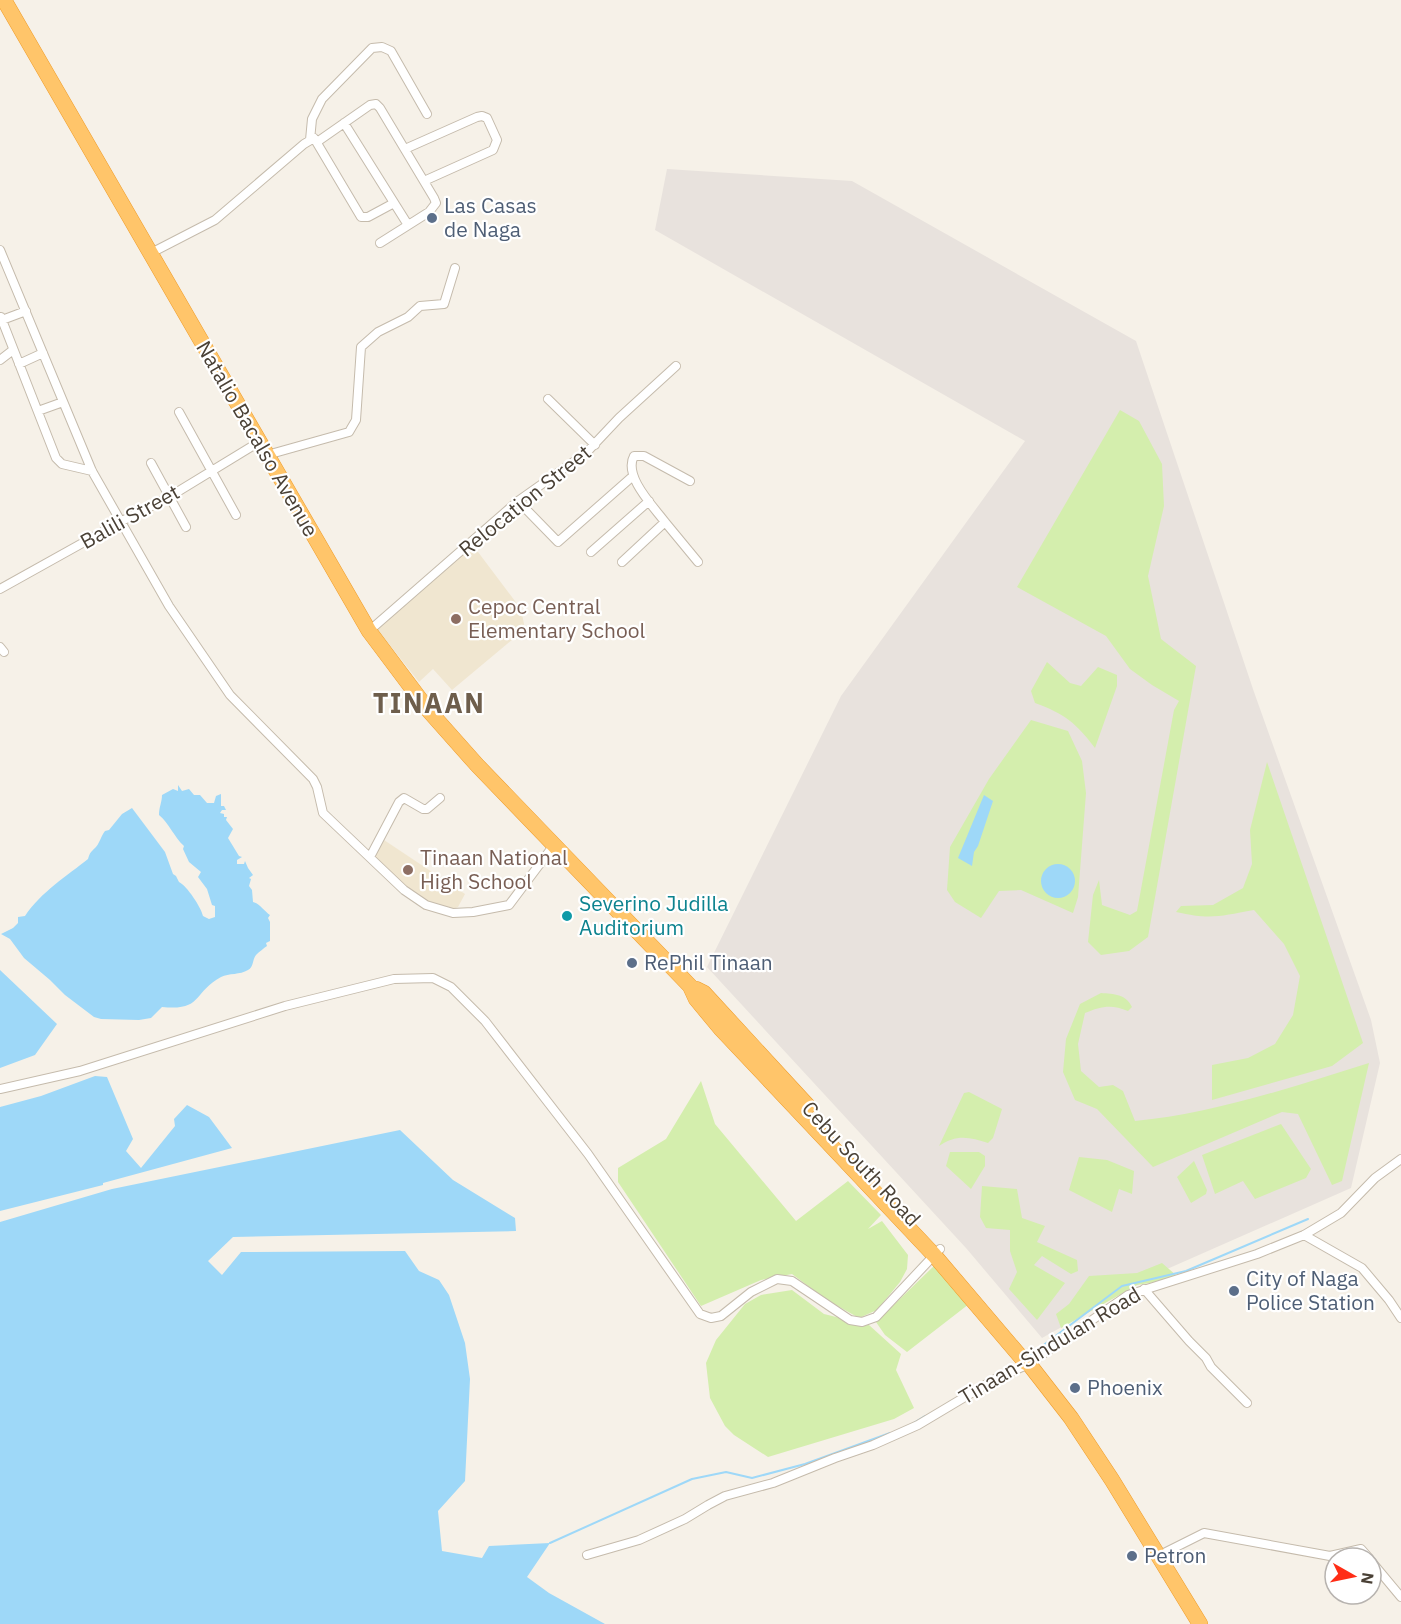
<svg xmlns="http://www.w3.org/2000/svg" width="1401" height="1624" font-family="'IBM Plex Sans',sans-serif">
	<rect width="100%" height="100%" fill="#f6f1e8"/>
	<path fill="#e8e2dd" d="M667 169 852 181 1136 341 1254 692 1371 1020 1380 1063 1351 1188 1158 1273 1042 1338 966 1248 707 967 841 696 1025 441 655 230Z"/>
	<path fill="#f0e6d0" d="M472 544 521 609 525 629 452 690 433 669 419 682 377 629Z
		M381 838 465 894 458 907 451 910 442 909 413 894 372 856Z"/>
	<path fill="#d4eead" d="M1120 410 1139 421 1162 464 1164 506 1148 576 1161 639 1196 666 1148 937 1129 951 1101 955 1088 942 1093 895 1099 880 1102 905 1130 915 1137 911 1174 710 1179 701 1152 685 1130 669 1106 636 1017 587Z
		M1047 662 1070 683 1081 686 1098 667 1117 675V686L1095 748C1076 723 1065 714 1035 703L1031 691Z
		M1031 720 1068 731 1082 761 1086 793 1078 897 1073 913 1021 890 999 891 981 918 955 902 947 890 950 847 989 779Z
		M1267 762 1363 1043 1332 1066 1212 1100V1065L1248 1058 1275 1044 1293 1015 1300 976 1284 944 1254 910C1220 916 1211 920 1176 912L1181 906 1213 905 1243 888 1252 864 1250 830Z
		M1101 993C1114 994 1126 994 1132 1007L1128 1011C1112 1004 1101 1006 1085 1013L1078 1044 1081 1071 1099 1087 1113 1085 1123 1091 1135 1121C1212 1114 1296 1086 1369 1063L1342 1181 1332 1185 1298 1114 1282 1112 1153 1167 1097 1109 1075 1100 1063 1072 1066 1039 1080 1004Z
		M701 1081 715 1124 796 1221 848 1181 881 1215 868 1229 882 1221 908 1255 907 1269 900 1282 877 1310 859 1318 827 1300 792 1274 761 1280 701 1306 618 1182V1168L666 1139Z
		M969 1092 1002 1109 993 1138 988 1143C970 1137 956 1134 939 1146L964 1093Z
		M1281 1124 1311 1169 1306 1178 1255 1199 1243 1181 1215 1194 1202 1155Z
		M950 1152H979L985 1156V1166L971 1189 946 1166Z
		M1079 1157 1107 1160 1134 1171 1132 1194 1119 1189 1112 1212 1069 1190Z
		M1194 1161 1207 1190 1206 1194 1191 1203 1177 1177Z
		M982 1186 1017 1189 1022 1218 1045 1226 1037 1242 1077 1260 1078 1271 1071 1274 1042 1256 1034 1265 1065 1283 1037 1320 1009 1289 1017 1272 1010 1251V1230L986 1228 980 1217Z
		M1162 1263 1177 1276 1156 1282 1137 1285 1061 1328 1056 1314 1069 1304 1089 1276 1137 1273Z
		M935 1265 969 1304 907 1352 885 1335 876 1322Z
		M792 1290 824 1314 869 1325 901 1354 896 1370 914 1408 894 1419 768 1457 734 1435 725 1426 710 1398 706 1363 716 1340 745 1304 761 1295Z"/>
	<path fill="#9ed8f8" d="M178 785 182 791 189 789 194 795H200L207 803H214L216 796 221 794V806H224L226 810H222L220 813 224 814V817H227L226 820 233 829 228 838 239 856 242 857 237 860V864H244L245 861 248 868 253 875 249 878 251 879 249 886 252 890 253 902C260 904 265 912 270 915L268 918 270 922V941L266 943 267 946C264 948 259 952 256 955 252 960 254 967 248 970 240 975 229 973 221 977 192 993 203 1011 162 1007L151 1018 139 1020 101 1019 94 1017 65 995 50 980 24 958 10 939 1 934 13 928 18 923V917L25 916C41 892 68 875 88 859 90 852 91 852 95 848 99 845 101 836 105 831L109 830 122 814 132 808 165 852 173 874 176 876 179 882C187 886 201 907 203 916L209 919 215 917V906L212 905 207 889 198 877 201 872 189 862 183 849 184 846C174 837 169 823 159 815 159 807 162 802 162 795L173 789 178 791Z
		M984 795 993 801 978 846 974 852 972 866 958 858Z
		M1041 881a17 17 0 1 1 34 0a17 17 0 1 1-34 0Z
		M0 970 57 1024 35 1055 0 1068Z
		M95 1076 107 1077 133 1139 126 1151 141 1168 175 1126 174 1119 187 1105 209 1117 232 1148 103 1183V1185L0 1211V1107L41 1096Z
		M400 1130 453 1180 515 1218 516 1231 233 1237 208 1261 222 1275 241 1252 405 1251 419 1271 439 1280 449 1295 465 1343 470 1379 465 1481 438 1511 442 1551 482 1558 489 1546 550 1543 527 1577 549 1593 605 1624H0V1222L112 1189Z"/>
	<g fill="none" stroke-linecap="round" stroke-linejoin="round">
		<path stroke="#9ed8f8" stroke-width="2" d="M1029 1356 1122 1286 1186 1271 1308 1219
			M912 1424 925 1416
			M550 1543 692 1479 726 1472 752 1478 805 1464 890 1433"/>
		<g stroke="#c5bbac" stroke-width="10">
			<path id="street" d="M344 123 408 225
				M310 140 312 119 322 99 372 48 382 47 391 51 427 114
				M317 142 370 105 376 104 380 108 434 198 436 203 429 212 380 243
				M405 149 477 117 482 116 487 118 497 140 493 150 424 181
				M0 250 92 471 169 606 230 695 313 779 317 787 323 813 404 890 426 905 453 913 473 912 509 905 554 845
				M151 253 215 220 304 144 314 138 361 217H368L394 203
				M1 317 2 320 26 311
				M2 320 56 458 62 464 92 471
				M0 360 13 350
				M19 364 43 353
				M548 399 595 445
				M38 411 63 402
				M179 412 236 515
				M267 455 349 432 356 420 361 347 378 332 408 317 420 306 444 304 455 268
				M151 463 186 527
				M518 501 558 542 633 476
				M665 522C653 506 623 476 634 456H644L690 481
				M591 552 649 501
				M622 562 665 522 698 562
				M0 589 122 521 169 497 259 442
				M369 631 518 501 586 453 619 418 676 366
				M0 647 4 652
				M370 857 399 802 404 798 423 809H427L440 798
				M0 1089 80 1071 285 1006 394 979 433 978 451 987 485 1021 588 1154 700 1314 711 1318 721 1316 751 1292 777 1279 792 1281 850 1320 862 1322 876 1317 940 1249
				M1304 1235 1362 1268 1389 1300 1401 1318
				M1144 1289 1189 1341 1206 1358 1211 1367 1247 1403
				M587 1555 639 1540 685 1519 708 1505 725 1496 773 1483 835 1458 873 1445 918 1425 995 1379 1029 1364 1128 1295 1257 1254 1304 1235 1341 1213 1375 1178 1401 1159
				M1158 1556 1204 1533 1330 1556 1361 1549 1369 1558
				M1371 1561 1401 1597"/>
		</g>
		<g stroke="#ef9c29" stroke-width="16">
			<path id="highway" d="M4 0 369 631 429 711 477 765 690 986 696 999 720 1028 934 1255 1025 1362 1029 1364 1071 1418 1112 1480 1200 1624
				M696 989 704 993 808 1106"/>
		</g>
		<use href="#street" stroke="#fff" stroke-width="8"/>
		<use href="#highway" stroke="#ffc56a" stroke-width="15"/>
	</g>
	<g fill="#5c6f8a" stroke="#fff" stroke-width="2">
		<circle cx="432" cy="218" r="6"/>
		<circle cx="632" cy="963" r="6"/>
		<circle cx="1234" cy="1291" r="6"/>
		<circle cx="1075" cy="1388" r="6"/>
		<circle cx="1132" cy="1556" r="6"/>
	</g>
	<g fill="#8d6e63" stroke="#fff" stroke-width="2">
		<circle cx="456" cy="619" r="6"/>
		<circle cx="408" cy="870" r="6"/>
	</g>
	<circle fill="#0f9aa8" stroke="#fff" stroke-width="2" cx="567" cy="916" r="6"/>
	<g text-anchor="middle" stroke-width="4.5" stroke-linejoin="round" paint-order="stroke">
		<g font-size="21" fill="#4e5e75" stroke="#fff" text-anchor="start">
			<text x="444" y="213">Las Casas<tspan x="444" dy="24">de Naga</tspan></text>
			<text x="644" y="970">RePhil Tinaan</text>
			<text x="1246" y="1286">City of Naga<tspan x="1246" dy="24">Police Station</tspan></text>
			<text x="1087" y="1395">Phoenix</text>
			<text x="1144" y="1563">Petron</text>
		</g>
		<g font-size="21" fill="#4a4136" stroke="#fff">
			<text transform="translate(257 439) rotate(60)" y="7">Natalio Bacalso Avenue</text>
			<text transform="translate(525 501) rotate(-39)" y="7">Relocation Street</text>
			<text transform="translate(130 517) rotate(-29)" y="7">Balili Street</text>
			<text transform="translate(861 1164) rotate(47)" y="7">Cebu South Road</text>
			<text transform="translate(1050 1346) rotate(-31)" y="7">Tinaan-Sindulan Road</text>
		</g>
		<g font-size="21" fill="#785e54" stroke="#fff" text-anchor="start">
			<text x="468" y="614">Cepoc Central<tspan x="468" dy="24">Elementary School</tspan></text>
			<text x="420" y="865">Tinaan National<tspan x="420" dy="24">High School</tspan></text>
		</g>
		<g font-size="21" fill="#0d838f" stroke="#fff" text-anchor="start">
			<text x="579" y="911">Severino Judilla<tspan x="579" dy="24">Auditorium</tspan></text>
		</g>
		<g font-size="27" font-weight="bold" letter-spacing="1.5" fill="#6e5e4c" stroke="#fff">
			<text x="429" y="713">TINAAN</text>
		</g>
	</g>
	<g transform="translate(1353 1576) rotate(99)"><circle r="28" fill="#ffffff" stroke="#b7b3af" stroke-width="1.5"/>
	<path d="M0-4.5L10 22L0 15L-10 22Z" fill="#ff2d16"/>
	<text y="-9" font-size="16" font-weight="bold" text-anchor="middle" fill="#4a4136">N</text>
	</g>
</svg>
